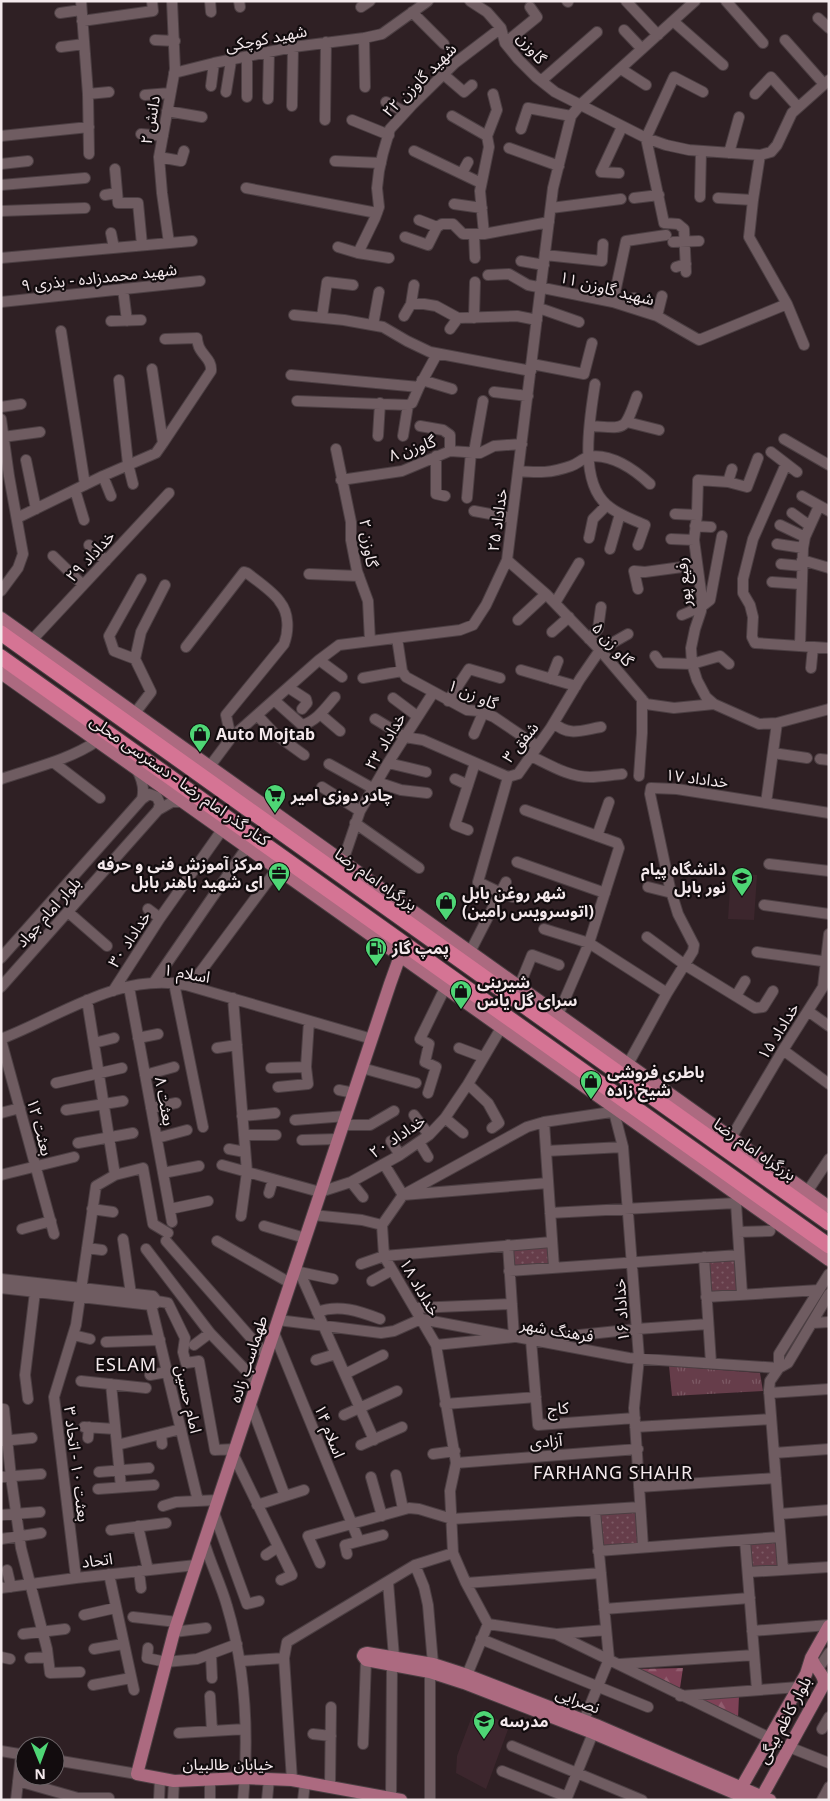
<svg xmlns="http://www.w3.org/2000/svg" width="830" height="1801" font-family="'Noto Sans','Noto Sans Arabic',sans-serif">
	<defs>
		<pattern id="grass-dots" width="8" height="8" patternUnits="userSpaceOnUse" patternTransform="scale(1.25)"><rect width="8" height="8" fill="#663d4a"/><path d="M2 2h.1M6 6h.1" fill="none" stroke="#7c5964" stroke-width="1.8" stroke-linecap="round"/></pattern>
		<pattern id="forest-firs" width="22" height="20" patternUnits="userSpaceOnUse" patternTransform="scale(1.25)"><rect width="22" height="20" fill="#7f4257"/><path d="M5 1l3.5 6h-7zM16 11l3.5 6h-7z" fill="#925d6f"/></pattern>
		<pattern id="park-tufts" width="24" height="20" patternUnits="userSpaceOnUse" patternTransform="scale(1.25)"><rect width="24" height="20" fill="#663d4a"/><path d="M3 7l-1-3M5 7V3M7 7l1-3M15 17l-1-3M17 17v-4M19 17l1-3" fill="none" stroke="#7c5964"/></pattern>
	</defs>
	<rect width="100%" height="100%" fill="#2f2024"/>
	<path fill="#3c262d" d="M731 873 757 875 754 920 728 919Z
		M474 1711 510 1724 486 1789 456 1773 457 1756Z"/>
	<path fill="url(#grass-dots)" d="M550 1246 551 1265 513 1268 512 1249Z
		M735 1260 737 1290 711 1292 709 1262Z
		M636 1511 639 1543 603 1546 600 1514Z
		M777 1542 779 1567 752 1569 750 1544Z"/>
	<path fill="url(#forest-firs)" d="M683 1668 680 1688 639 1669Z
		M739 1695 738 1719 688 1696Z"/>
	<path fill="url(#park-tufts)" d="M669 1366 760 1373 763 1391 672 1396Z"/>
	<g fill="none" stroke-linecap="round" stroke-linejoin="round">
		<g stroke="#4c3f43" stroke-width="12">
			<path id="minor" d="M81 1 88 94 89 154
				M210 1 211 12
				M239 1 240 7
				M470 1 487 12 501 28 505 43 518 59 536 77 555 92 646 138 666 145 689 150 760 155 771 152 777 145 792 113 829 80
				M567 1 568 2
				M626 1 658 35
				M726 1 763 43
				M361 7 370 1
				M412 12 444 44
				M60 13 81 10
				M818 18 829 28
				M82 21 153 11 152 1
				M673 21 723 65
				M624 30 642 49
				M364 38 365 87
				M155 40 175 41
				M785 40 824 84
				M505 43 537 17 530 7
				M61 47 84 44
				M247 58V97
				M621 69 646 85
				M174 73 214 63 293 47 364 38 382 34 428 1
				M443 74 464 92 472 85
				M541 81 597 32
				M211 86 214 63
				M226 92 231 61
				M88 94 109 92
				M755 94 771 77 798 107
				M145 95 170 93
				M268 99 269 52
				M386 102 405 112
				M292 106 293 47
				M167 111 202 117
				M452 116 487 136
				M325 120 326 42
				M352 120 389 135
				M521 129 528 108 571 116
				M141 134 163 136
				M1 136 89 127
				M509 148 559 166
				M414 151 481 183
				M729 153 739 117
				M760 155 753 200 749 237 787 304
				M159 157 181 161 184 151
				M335 161 381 163
				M1 164 28 161
				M115 169 118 203H138L142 245
				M462 173 468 162
				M619 173 601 172 622 127
				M1 185 85 178
				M246 188 377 213
				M105 195 117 193
				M700 197 701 151
				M634 198 659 195
				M718 198 753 200
				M454 204 482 208
				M551 208 621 199
				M1 211 85 208
				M419 220 437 227 442 224H453L463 234H484L549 222
				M111 233 114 248
				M474 234 475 258
				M484 234 480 191 489 147 487 136 497 110 493 94
				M405 237 428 245 437 227
				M673 242 699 241
				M169 243 162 193 159 157 175 69 172 1
				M338 247 358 253 389 258
				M358 253 375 218 379 207 377 188 379 171 383 153 390 129 412 105 455 63 501 28
				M545 255 602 261 603 244
				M1 258 192 241
				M521 261 544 265
				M676 267 686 264
				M686 272 684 229 678 224 664 223 646 138 674 77 703 92
				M488 275 509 274 528 285 613 302 657 316 699 340 787 304 804 345
				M123 289 127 321
				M1 302 200 281
				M613 302 626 241 666 235
				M411 304H424L436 306 458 318 517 316 537 320
				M539 308 579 322
				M632 308 634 298
				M294 315 344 320 383 327 407 341 430 352 531 371
				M404 316 411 304 414 285
				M657 316 662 296
				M322 317 327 282 353 285
				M474 318 475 282
				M111 321 141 320
				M373 325 379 292
				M450 329 458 318
				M61 331 85 485
				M532 364 584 374 592 343
				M291 375 419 387
				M119 380 128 464 133 484
				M422 380 452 389
				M595 384C590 417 578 481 607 505 618 515 632 519 645 525L638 545
				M494 392 528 396
				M297 401 408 405 412 403 419 387 437 354
				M1 407 21 404
				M1 419 9 476 23 554 18 568 1 591
				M627 422 659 430
				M420 426 443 430 450 435V451
				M590 426C627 428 624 432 637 396
				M378 436 380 403
				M403 436 408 405
				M3 437 40 432
				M784 439 829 465
				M163 443 211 371C212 360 203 356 199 347 198 344 197 341 197 338L165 339
				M336 449 351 522V540L357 571 368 601 370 641
				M474 452 483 401
				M771 452 797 472
				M436 456V494L445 496
				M758 458 747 487 728 482 698 480 697 515 694 540 702 599 701 611 695 629 691 648 692 664 697 680 706 697 714 704 759 724 777 723 829 709
				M26 460 36 509
				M786 464 753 539 743 579V593L750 605 753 617 752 637 755 643 829 648
				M518 471C539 473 551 473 571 466 577 464 582 459 588 457 610 452 635 470 650 484
				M103 476 111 496
				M341 480 402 471 450 451 480 453 494 446 522 444
				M728 482 732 469
				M75 490 84 520
				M802 496 829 511
				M467 498 471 452
				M474 511 512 518
				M792 513 810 526
				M675 514 697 515
				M17 518 103 476 156 453 163 443 152 369
				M780 525 805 537
				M695 526 711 527
				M589 538 593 519 607 505
				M671 539 694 540
				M777 544 803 548
				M89 545 106 561
				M610 549 620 514
				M53 556 83 585
				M507 560 546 594 600 650 646 704 674 708 714 704
				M802 560 829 568
				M781 564 802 566
				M309 574 359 576
				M772 582 801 584
				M638 589 634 571 645 572 697 565
				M555 603 579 563
				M682 615 701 607 710 600 722 536
				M518 620 546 594
				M552 632 569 617
				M397 638 402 671 406 677 467 710 479 711 494 717 537 746
				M589 639 598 629 601 607
				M32 640 169 493
				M800 646 803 548 805 537 819 506
				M186 647 244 572 247 573C256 580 275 593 280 602 289 613 289 631 284 644L226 715 231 738
				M655 656 660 663 692 664 720 656 729 664
				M135 659 114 651 109 636 141 579
				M319 660 342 677
				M811 668 813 647
				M521 670 576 686
				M363 678 402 671
				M551 679 558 661
				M289 688 306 699 307 703 302 709
				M393 698 417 716
				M274 700 302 725C317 721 326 707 335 697
				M448 701 469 669 500 678
				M135 713 151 692 135 659 141 632 165 585
				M320 714 340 731
				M258 716 275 734 304 755
				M375 719 405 737 423 740 508 777
				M554 723C569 737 582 730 601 727
				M474 734 483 713
				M773 753 807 758
				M531 756C550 765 569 777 590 777 600 777 611 775 622 774
				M820 759 829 760
				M53 762 100 798
				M388 763 426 772
				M329 764 374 789
				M210 766 231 738 319 660 339 645 460 630 473 625 486 605 507 560 553 188 571 116 580 105 695 1
				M639 776 642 733V699
				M1 779C33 768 69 760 97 741
				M455 779 468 785
				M377 782 401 790 427 793
				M322 787 360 811
				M142 799 149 794 157 797 160 804 158 810
				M766 803 777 723
				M525 810 617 843 619 848 589 943 558 1015
				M355 823 419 868
				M468 830 455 825 475 763
				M597 836 609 802
				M343 861 360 811 388 763 433 693
				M517 862 605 893
				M769 864 829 871
				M648 887 672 893
				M513 897 501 893 478 882 508 777 518 774 550 729 580 679 600 650 628 634
				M764 905 829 914
				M148 909 160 918
				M68 912 107 946
				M544 929 589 943 667 993
				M647 937 685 965 755 1008 763 1007 773 991
				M470 952 506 882
				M757 952 829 962
				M1 958 142 799C145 788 142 779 137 770
				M154 982 247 847
				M174 983 203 1127
				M190 986 277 869
				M1 987 158 810 172 802H183
				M129 987 172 1222
				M519 987 532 955 559 965
				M113 991 160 918 222 830
				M736 996 745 981
				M233 998 247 1172 241 1216
				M87 1000 115 1175
				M808 1011 829 1026
				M138 1038 158 1034
				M1 1039C61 1016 119 972 186 985L372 1039
				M1 1040 54 1234
				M94 1043 114 1038
				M217 1048 237 1045
				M459 1048 483 1057
				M783 1050 829 1084
				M628 1064 667 993 693 951 694 945 678 914 670 888 650 794 651 788 677 789 829 813
				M271 1068 306 1067
				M362 1068 416 1083
				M145 1075 174 1067
				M56 1083 122 1068
				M468 1084 488 1103 499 1123 492 1128
				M278 1087 308 1084 306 1067 309 1021
				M339 1090 354 1093
				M428 1093 436 1067 425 1062 429 1044 420 1039 445 988
				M151 1108 176 1103
				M66 1110 123 1101
				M614 1112 623 1147 639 1358 634 1408 643 1547
				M1 1113 20 1108
				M414 1115 429 1135
				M242 1116 275 1113
				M445 1118 463 1133
				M295 1120 346 1116
				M544 1122 554 1268
				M343 1125H370L394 1111
				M244 1135H276
				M157 1138 187 1130
				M731 1138 783 1050 823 987 829 934
				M302 1140 338 1139
				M391 1141 400 1155
				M419 1142 428 1157
				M78 1143 133 1133
				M229 1149 245 1152
				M546 1151 623 1147
				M384 1164 403 1195 548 1183
				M222 1165 320 1192 351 1182 400 1155 429 1135 445 1118 468 1084 501 1028
				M163 1173 199 1166
				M1 1175 74 1157
				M351 1182 363 1197
				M807 1192 829 1159
				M269 1193 273 1179
				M92 1209 113 1212
				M170 1209 208 1201
				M550 1213 736 1203 742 1294
				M313 1215 362 1220 382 1225
				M264 1226 305 1238
				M22 1229 51 1221
				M738 1232 770 1231
				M123 1239 131 1294
				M166 1241 266 1355
				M217 1241 290 1283
				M87 1248 102 1250
				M146 1249 210 1333 257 1382
				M704 1257 711 1363
				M361 1264 384 1256 552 1242
				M295 1271 333 1279
				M509 1271 739 1255
				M300 1273 374 1440
				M829 1274 779 1354V1368L788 1363 829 1294
				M1 1279 153 1296 157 1301 155 1304 151 1305 1 1288
				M372 1281 392 1270
				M706 1297 819 1290
				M157 1301 168 1303 185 1338 183 1352 186 1363 199 1361 215 1450 235 1449
				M151 1305 198 1501
				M415 1308 512 1304
				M317 1312C339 1304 359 1311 380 1319
				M278 1320 381 1333 394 1331 421 1319 629 1358 779 1368
				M812 1323 829 1322
				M274 1333 359 1541
				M73 1335 90 1339
				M106 1342 160 1340
				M194 1345 210 1333
				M436 1345 514 1337 508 1245
				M316 1360 336 1354
				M779 1368 770 1381 769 1390 783 1570
				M345 1374 383 1355
				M150 1375 167 1372
				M81 1381 146 1388
				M111 1384 121 1487
				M769 1393 829 1389
				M28 1399 25 1375 35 1292
				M251 1402V1405L285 1496
				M445 1404 536 1397
				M1 1409H4L11 1477 21 1548 47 1649 50 1673 80 1672
				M344 1415 397 1391
				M635 1418 538 1425 531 1340 637 1329 708 1324
				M84 1427 115 1429
				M635 1427 771 1419
				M161 1434 162 1444
				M88 1438 89 1427
				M2 1441 32 1438
				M117 1445 181 1429
				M361 1445 402 1427
				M774 1453 829 1449
				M233 1454 292 1575 281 1580
				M433 1454 455 1451
				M456 1463 638 1449
				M99 1472 149 1468
				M396 1475 403 1509
				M1 1477 41 1474
				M371 1477 382 1516
				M639 1487 776 1478
				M98 1489 154 1485
				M257 1505 304 1490
				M163 1506 176 1502 218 1500
				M214 1513 247 1604 259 1601
				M779 1514 829 1510
				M1 1515 40 1512
				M138 1526 148 1570
				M111 1530 166 1523
				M1 1539 41 1533
				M745 1540 757 1690
				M204 1541C210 1563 221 1584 227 1606 246 1669 249 1734 243 1800
				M598 1551 780 1537
				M347 1554 345 1545 383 1535
				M266 1555 278 1547
				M320 1563 308 1536 409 1508 419 1509 452 1519 640 1507
				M415 1565 424 1587 428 1605 433 1664
				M7 1570 11 1587
				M139 1571 141 1588
				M748 1572 829 1567
				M109 1574 134 1690
				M76 1578 54 1397 76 1325 96 1186 115 1175 143 1168 153 1224 168 1233
				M388 1582 394 1657
				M466 1583 601 1573
				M1 1588 76 1578 196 1565
				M604 1609 750 1598
				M84 1615 115 1608
				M133 1617 177 1622
				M488 1624 466 1583 453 1553 450 1491 456 1463 436 1345 384 1256 382 1225 403 1195 527 1127 544 1122 618 1111
				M488 1624 556 1634 770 1738
				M752 1631 829 1625
				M174 1632 206 1628
				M23 1634 65 1629
				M557 1634 606 1630
				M481 1639 648 1707
				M148 1648 147 1658 166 1662 197 1659 237 1644
				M94 1649 123 1644
				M211 1655 212 1678
				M1 1657 10 1659
				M30 1658 48 1657
				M241 1661 284 1658
				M620 1664 754 1655
				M818 1669 829 1653
				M430 1672V1800
				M467 1675 488 1624
				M93 1685 131 1678
				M210 1696 212 1731
				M680 1696 799 1687
				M584 1720 609 1659 595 1511
				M822 1729 829 1717
				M179 1733 245 1729
				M313 1734 331 1736
				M363 1744 366 1660
				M512 1746 642 1800
				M789 1747 829 1763
				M1 1751 25 1755
				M55 1760 137 1774
				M502 1771 567 1797
				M292 1780 284 1658 287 1642 415 1565 453 1553
				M18 1781 78 1798H109
				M330 1787 331 1707
				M16 1800 21 1755
				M159 1800 160 1779
				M173 1800 174 1781
				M210 1800V1780
				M267 1800 269 1779
				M303 1800 305 1783
				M391 1800 392 1665
				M566 1800 593 1733
				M822 1800 829 1787"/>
		</g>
		<g stroke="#4c3f43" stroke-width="14">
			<path id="major" d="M1 618 829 1207
				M1 673 829 1260
				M737 1795 806 1674 811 1658 829 1626
				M401 1800 292 1780 245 1778 174 1781 137 1774 174 1632 390 984 400 956 407 946
				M751 1800 593 1733 464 1683 430 1672 366 1660 363 1656 364 1654 367 1653 433 1664 467 1675 596 1725 770 1800
				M760 1800 824 1684C825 1673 813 1668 812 1657"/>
		</g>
		<g stroke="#4c3f43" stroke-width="17">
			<path id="highway" d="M1 633 829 1223
				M1 657 829 1246"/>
		</g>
		<use href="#minor" stroke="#6f5c61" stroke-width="10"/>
		<use href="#major" stroke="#ac6a80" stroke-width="12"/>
		<use href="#highway" stroke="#d57494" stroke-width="15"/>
	</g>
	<defs>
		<g id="shop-pin" transform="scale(1.125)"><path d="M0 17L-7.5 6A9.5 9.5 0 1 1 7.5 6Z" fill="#4ed675" stroke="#120c0e"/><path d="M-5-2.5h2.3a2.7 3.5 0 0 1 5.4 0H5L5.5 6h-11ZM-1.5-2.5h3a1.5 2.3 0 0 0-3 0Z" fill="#111"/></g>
		<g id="supermarket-pin" transform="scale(1.125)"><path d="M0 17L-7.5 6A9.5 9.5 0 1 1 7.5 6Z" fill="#4ed675" stroke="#120c0e"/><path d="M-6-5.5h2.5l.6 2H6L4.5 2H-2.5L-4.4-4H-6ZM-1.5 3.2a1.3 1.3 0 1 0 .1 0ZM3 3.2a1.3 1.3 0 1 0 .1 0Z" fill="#111"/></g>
		<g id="office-pin" transform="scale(1.125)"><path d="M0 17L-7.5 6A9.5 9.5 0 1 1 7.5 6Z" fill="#4ed675" stroke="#120c0e"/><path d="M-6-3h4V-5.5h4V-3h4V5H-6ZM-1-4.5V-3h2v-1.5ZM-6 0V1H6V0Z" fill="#111"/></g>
		<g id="university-pin" transform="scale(1.125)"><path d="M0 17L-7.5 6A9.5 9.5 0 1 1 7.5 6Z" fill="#4ed675" stroke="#120c0e"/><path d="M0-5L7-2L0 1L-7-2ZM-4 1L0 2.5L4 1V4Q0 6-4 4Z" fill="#111"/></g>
		<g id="fuel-pin" transform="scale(1.125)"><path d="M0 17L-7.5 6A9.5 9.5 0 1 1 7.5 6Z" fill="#4ed675" stroke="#120c0e"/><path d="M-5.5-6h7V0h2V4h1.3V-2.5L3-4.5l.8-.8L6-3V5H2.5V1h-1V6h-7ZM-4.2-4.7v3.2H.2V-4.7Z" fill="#111"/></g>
		<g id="school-pin" transform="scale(1.125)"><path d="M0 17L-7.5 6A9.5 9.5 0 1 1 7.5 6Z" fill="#4ed675" stroke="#120c0e"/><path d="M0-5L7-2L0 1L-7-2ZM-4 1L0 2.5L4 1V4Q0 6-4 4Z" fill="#111"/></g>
	</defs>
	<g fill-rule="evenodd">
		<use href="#shop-pin" x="200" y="734"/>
		<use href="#supermarket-pin" x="275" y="795"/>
		<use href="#office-pin" x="279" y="873"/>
		<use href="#university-pin" x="742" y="878"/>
		<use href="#shop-pin" x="446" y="902"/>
		<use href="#fuel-pin" x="376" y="948"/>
		<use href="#shop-pin" x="461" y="991"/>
		<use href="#shop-pin" x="591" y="1081"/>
		<use href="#school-pin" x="484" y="1721"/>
	</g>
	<g text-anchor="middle" stroke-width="4.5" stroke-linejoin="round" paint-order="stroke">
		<g font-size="16" fill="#f4e9ec" stroke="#120c0e">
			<text transform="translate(266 38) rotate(-11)" y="6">شهید کوچکی</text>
			<text transform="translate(532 48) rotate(50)" y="6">گاوزن</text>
			<text transform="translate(419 80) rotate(-45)" y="6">شهید گاوزن ۲۲</text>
			<text transform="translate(150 120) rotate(-80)" y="6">دانش ۲</text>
			<text transform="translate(99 277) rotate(-6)" y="6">شهید محمدزاده - بذری ۹</text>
			<text transform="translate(607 288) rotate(14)" y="6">شهید گاوزن ۱۱</text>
			<text transform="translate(412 448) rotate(-19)" y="6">گاوزن ۸</text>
			<text transform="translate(497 520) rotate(-82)" y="6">خداداد ۲۵</text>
			<text transform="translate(369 543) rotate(81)" y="6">گاوزن ۲</text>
			<text transform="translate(90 556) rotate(-47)" y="6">خداداد ۲۹</text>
			<text transform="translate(683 582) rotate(-95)" y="6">رفیع پور</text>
			<text transform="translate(613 644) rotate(48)" y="6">گاو زن ۵</text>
			<text transform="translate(473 694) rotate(23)" y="6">گاو زن ۱</text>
			<text transform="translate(385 741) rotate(-59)" y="6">خداداد ۲۳</text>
			<text transform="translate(520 742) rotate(-51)" y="6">شفق ۳</text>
			<text transform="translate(697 778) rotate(7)" y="6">خداداد ۱۷</text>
			<text transform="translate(180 780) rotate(35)" y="6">کنار گذر امام رضا - دسترسی محلی</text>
			<text transform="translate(376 879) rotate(35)" y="6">بزرگراه امام رضا</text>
			<text transform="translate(48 912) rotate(-48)" y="6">بلوار امام جواد</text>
			<text transform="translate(129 939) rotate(-57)" y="6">خداداد ۳۰</text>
			<text transform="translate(187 973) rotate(10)" y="6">اسلام ۱</text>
			<text transform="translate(778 1031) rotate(-58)" y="6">خداداد ۱۵</text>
			<text transform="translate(165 1101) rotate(80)" y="6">بعثت ۸</text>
			<text transform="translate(40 1127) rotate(75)" y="6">بعثت ۱۲</text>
			<text transform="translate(397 1136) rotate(-34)" y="6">خداداد ۲۰</text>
			<text transform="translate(755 1149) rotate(35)" y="6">بزرگراه امام رضا</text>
			<text transform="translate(420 1287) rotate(60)" y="6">خداداد ۱۸</text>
			<text transform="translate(621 1310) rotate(-94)" y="6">خداداد ۱۶</text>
			<text transform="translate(557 1330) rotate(10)" y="6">فرهنگ شهر</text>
			<text transform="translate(248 1359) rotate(-72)" y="6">طهماسب زاده</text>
			<text transform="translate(189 1399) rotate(77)" y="6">امام حسین</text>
			<text transform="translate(558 1408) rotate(-4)" y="6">کاج</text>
			<text transform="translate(330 1431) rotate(68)" y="6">اسلام ۱۴</text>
			<text transform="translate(546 1441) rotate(-4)" y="6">آزادی</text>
			<text transform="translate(77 1464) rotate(83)" y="6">بعثت ۱۰ - اتحاد ۳</text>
			<text transform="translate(97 1560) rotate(-7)" y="6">اتحاد</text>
			<text transform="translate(578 1700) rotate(21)" y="6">نصرایی</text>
			<text transform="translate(784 1720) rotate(-62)" y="6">بلوار کاظم بیگی</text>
			<text x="228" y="1770">خیابان طالبیان</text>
		</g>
		<g font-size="16" font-weight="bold" fill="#f4e9ec" stroke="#120c0e" text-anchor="start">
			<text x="216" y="740">Auto Mojtab</text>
			<text x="291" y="801">چادر دوزی امیر</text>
			<text x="263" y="870" text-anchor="end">مرکز آموزش فنی و حرفه<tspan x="263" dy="18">ای شهید باهنر بابل</tspan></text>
			<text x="726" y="875" text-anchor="end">دانشگاه پیام<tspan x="726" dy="18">نور بابل</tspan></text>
			<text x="462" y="899">شهر روغن بابل<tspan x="462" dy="18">(اتوسرویس رامین)</tspan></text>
			<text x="392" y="954">پمپ گاز</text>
			<text x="477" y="988">شیرینی<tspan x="477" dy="18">سرای گل یاس</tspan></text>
			<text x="607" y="1078">باطری فروشی<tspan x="607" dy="18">شیخ زاده</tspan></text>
			<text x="500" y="1727">مدرسه</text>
		</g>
		<g font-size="18" letter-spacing="1" fill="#f4e9ec" stroke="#120c0e">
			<text x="126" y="1371">ESLAM</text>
			<text x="613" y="1479">FARHANG SHAHR</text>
		</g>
	</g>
	<rect width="830" height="1801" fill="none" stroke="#f4e9ec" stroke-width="5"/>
	<g transform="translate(40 1761) rotate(179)"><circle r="24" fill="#120c0e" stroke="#6c6467"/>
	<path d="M0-4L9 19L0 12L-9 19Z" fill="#4ed675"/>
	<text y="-8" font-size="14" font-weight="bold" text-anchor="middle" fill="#f4e9ec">N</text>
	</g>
</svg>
